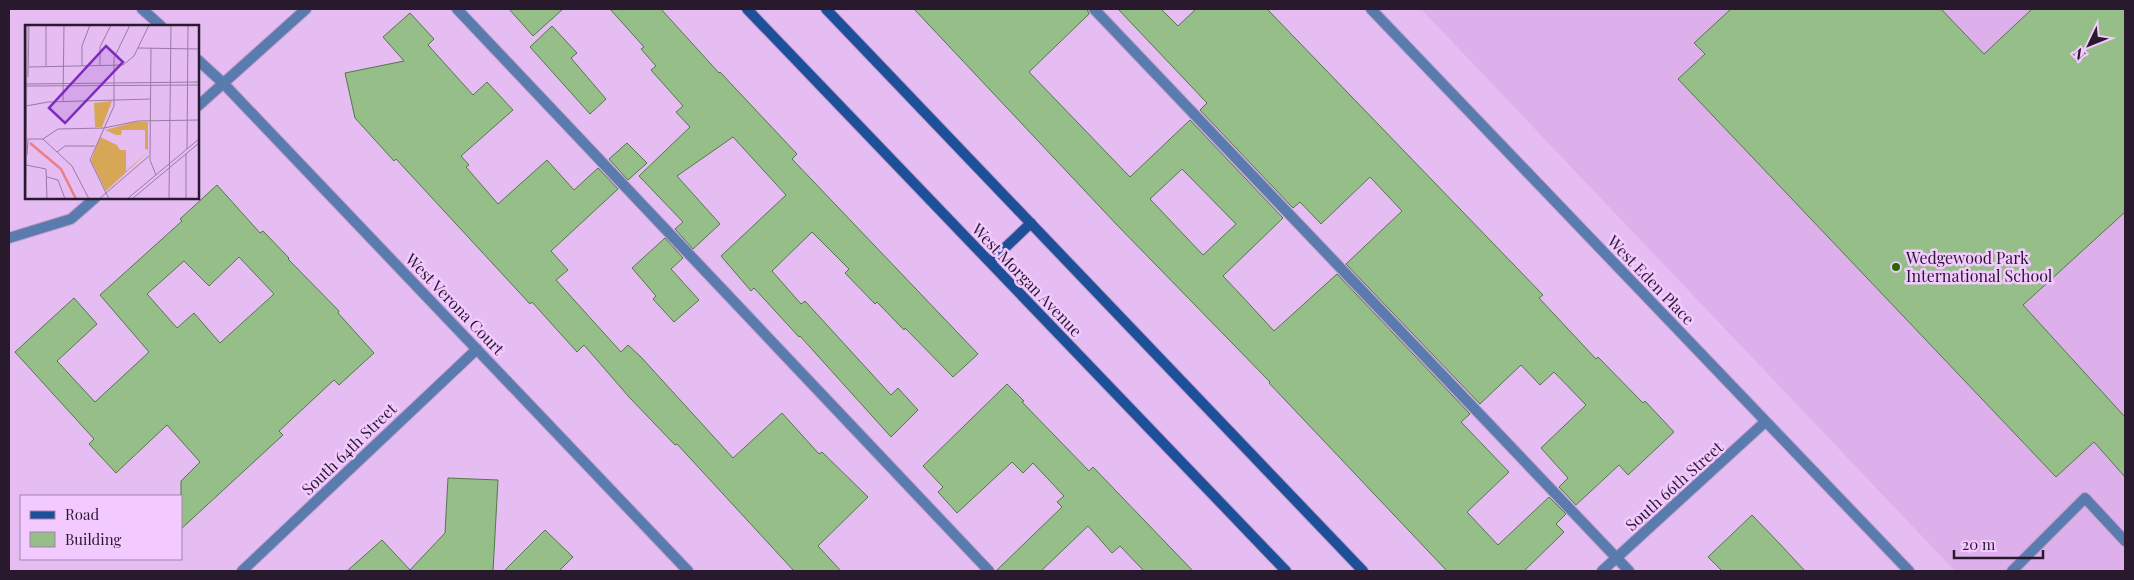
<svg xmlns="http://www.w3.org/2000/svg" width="2134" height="580" font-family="'Playfair Display',serif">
	<rect width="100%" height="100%" fill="#e5bdf2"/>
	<path fill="#ddb0eb" d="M1421 9H2125V571H1955Z"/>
	<path fill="#96be89" stroke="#537847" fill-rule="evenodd" d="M509 9H563L533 36Z
		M610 9H661L719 73 720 72 797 154 792 159 978 354 953 377 905 328 904 330 877 302 875 304 845 273 849 269 812 232 772 271 801 304 805 301 891 395 898 388 918 410 891 437 800 336 799 337 754 288 751 291 721 256 786 195 733 137 677 176 720 224 693 249 675 229 683 222 639 176 690 127 676 112 683 106 651 70 656 66 641 49 644 47Z
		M914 9H1087L1089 14 1029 72 1130 177 1190 120 1283 218 1223 276 1240 294 1274 331 1337 274 1470 414 1461 422 1509 472 1467 512 1498 545 1549 497 1566 514 1556 524 1564 532 1524 571H1447L1269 383 1270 382 1117 225ZM1182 169 1236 224 1203 255 1150 199Z
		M1118 9H1161L1178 26 1196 9H1267L1543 295 1539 298 1596 359 1598 357 1643 403 1645 401 1674 432 1628 475 1619 465 1576 505 1559 487 1568 478 1541 448 1586 405 1554 372 1540 385 1521 365 1480 404 1346 264 1402 211 1370 177 1321 224 1300 202 1293 208 1200 110 1207 103Z
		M1731 9H1941L1984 54 2032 9H2125V212L2023 305 2125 417V477L2094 442 2056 477 1678 79 1705 54 1694 43Z
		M410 13 434 39 428 45 473 95 487 82 513 110 461 156 469 165 466 167 498 204 547 160 574 190 598 168 618 189 551 251 568 270 556 280 621 352 628 345 641 357 733 458 782 413 819 454 822 452 868 497 818 546 841 571H794L677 444 675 445 629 397 584 345 577 352 532 302 530 304 396 159 394 161 355 118 345 73 404 61 383 37Z
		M552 26 577 53 571 58 606 99 590 114 530 47Z
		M627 143 647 163 628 180 609 159Z
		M217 185 260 233 263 231 289 258 288 259 339 311 338 313 374 353 339 385 334 380 279 431 283 435 181 529V481L200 462 167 425 116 473 89 444 94 439 15 352 74 298 97 324 57 361 95 402 149 352 100 295 182 221 180 219ZM239 257 274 294 220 343 194 313 177 328 147 294 184 261 209 286Z
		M665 238 683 258 671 269 699 300 674 322 653 299 656 296 632 268Z
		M1007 384 1024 401 1022 402 1089 471 1093 467 1193 571H1144L1120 546 1112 553 1088 526 1041 571H996L1062 507 1057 502 1064 496 1033 463 1023 473 1012 462 957 513 938 492 943 487 923 466Z
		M448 478 498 480 493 571H347L382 540 410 570 445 533Z
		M1752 515 1779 543 1805 571H1722L1708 557Z
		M545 530 573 557 559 571H504Z"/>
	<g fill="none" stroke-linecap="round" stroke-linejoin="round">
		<g stroke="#bf9ccb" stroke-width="12">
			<path id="lane" d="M457 9 989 571
				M1094 9 1629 571
				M2012 571 2085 498 2125 541"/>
		</g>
		<g stroke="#bf9ccb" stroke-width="12">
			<path id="street" d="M142 9 161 26
				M1371 9 1909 571
				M198 60 223 83 688 571
				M198 106 306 9
				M9 238 71 219 95 198
				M242 571 477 349
				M1602 571 1765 422"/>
		</g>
		<g stroke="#bf9ccb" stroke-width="12">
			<path id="secondary" d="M747 9 1286 571
				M826 9 1363 571
				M990 262 1031 223"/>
		</g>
		<use href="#lane" stroke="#5a7bad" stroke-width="10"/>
		<use href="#street" stroke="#5a7bad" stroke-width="10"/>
		<use href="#secondary" stroke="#1e5099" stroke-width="10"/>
	</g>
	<circle fill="#266a00" stroke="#f3caff" stroke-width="2" cx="1896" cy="267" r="5"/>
	<g text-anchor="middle" stroke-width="5" stroke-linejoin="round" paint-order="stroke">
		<g font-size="16" fill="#28192d" stroke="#f3caff" text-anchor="start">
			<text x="1906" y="264">Wedgewood Park<tspan x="1906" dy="18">International School</tspan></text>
		</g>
		<g font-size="16" fill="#28192d" stroke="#f3caff">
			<text transform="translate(1027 280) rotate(46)" y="6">West Morgan Avenue</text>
			<text transform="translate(1651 280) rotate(46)" y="6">West Eden Place</text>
			<text transform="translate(455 304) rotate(46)" y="6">West Verona Court</text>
			<text transform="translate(349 449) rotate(-44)" y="6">South 64th Street</text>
			<text transform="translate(1674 486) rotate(-42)" y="6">South 66th Street</text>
		</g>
	</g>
	<g transform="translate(25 25)">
		<rect width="174" height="174" fill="#e5bdf2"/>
		<path d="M87 76 77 102H70L69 78ZM110 97H123V125L120 124V105H97L96 110H91L80 105ZM75 112 92 120 95 125H101V146L123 127 81 166 66 136Z" fill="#d7a757"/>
		<path fill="none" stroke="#ea7f84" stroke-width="2.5" d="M5 118 36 144 51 174"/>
		<path fill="none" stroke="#997ba3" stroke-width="1" d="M113 23 174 24M126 23 125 135 131 150M21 41V0M57 41V21L65 0M75 41V22L86 0M4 42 98 40 109 31 124 0M3 52 4 0M0 59 174 57M0 61 174 60M38 76 39 0M1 81 23 77 126 74M1 114H18L33 104 79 103 113 96 174 95M18 114 47 141 64 174M162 124 163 0M32 127 40 121H70M2 130 3 115M1 140 21 144 22 174M22 152 33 155 40 174M1 174 2 0M74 174 124 131M84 174 65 135 89 81V33L105 0M102 174 174 114M107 174 174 118M144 174 146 0M161 174V129"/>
		<path fill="#7b2cbf" fill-opacity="0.15" stroke="#7b2cbf" stroke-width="2.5" d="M81 21 98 37 40 98 24 83Z"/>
		<rect width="174" height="174" fill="none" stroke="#28192d" stroke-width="2.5"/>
	</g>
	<rect width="2134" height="580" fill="none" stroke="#28192d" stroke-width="20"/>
	<rect x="20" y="495" width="162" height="65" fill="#f3caff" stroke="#a283ab"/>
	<rect x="30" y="511" width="25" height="8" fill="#1e5099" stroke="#a283ab"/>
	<text x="65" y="520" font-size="15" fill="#28192d">Road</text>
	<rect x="30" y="532" width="25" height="15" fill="#96be89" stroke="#a283ab"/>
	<text x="65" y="545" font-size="15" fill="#28192d">Building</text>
	<g transform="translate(2089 45) rotate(227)" stroke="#f3caff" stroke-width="4" paint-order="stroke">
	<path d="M0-4L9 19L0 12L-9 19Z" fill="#28192d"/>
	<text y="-8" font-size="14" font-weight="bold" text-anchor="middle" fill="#28192d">N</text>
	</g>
	<path d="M1954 550v8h89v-8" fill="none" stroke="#28192d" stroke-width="2.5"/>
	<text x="1962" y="550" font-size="15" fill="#28192d" stroke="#f3caff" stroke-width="4" paint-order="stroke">20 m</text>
</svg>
